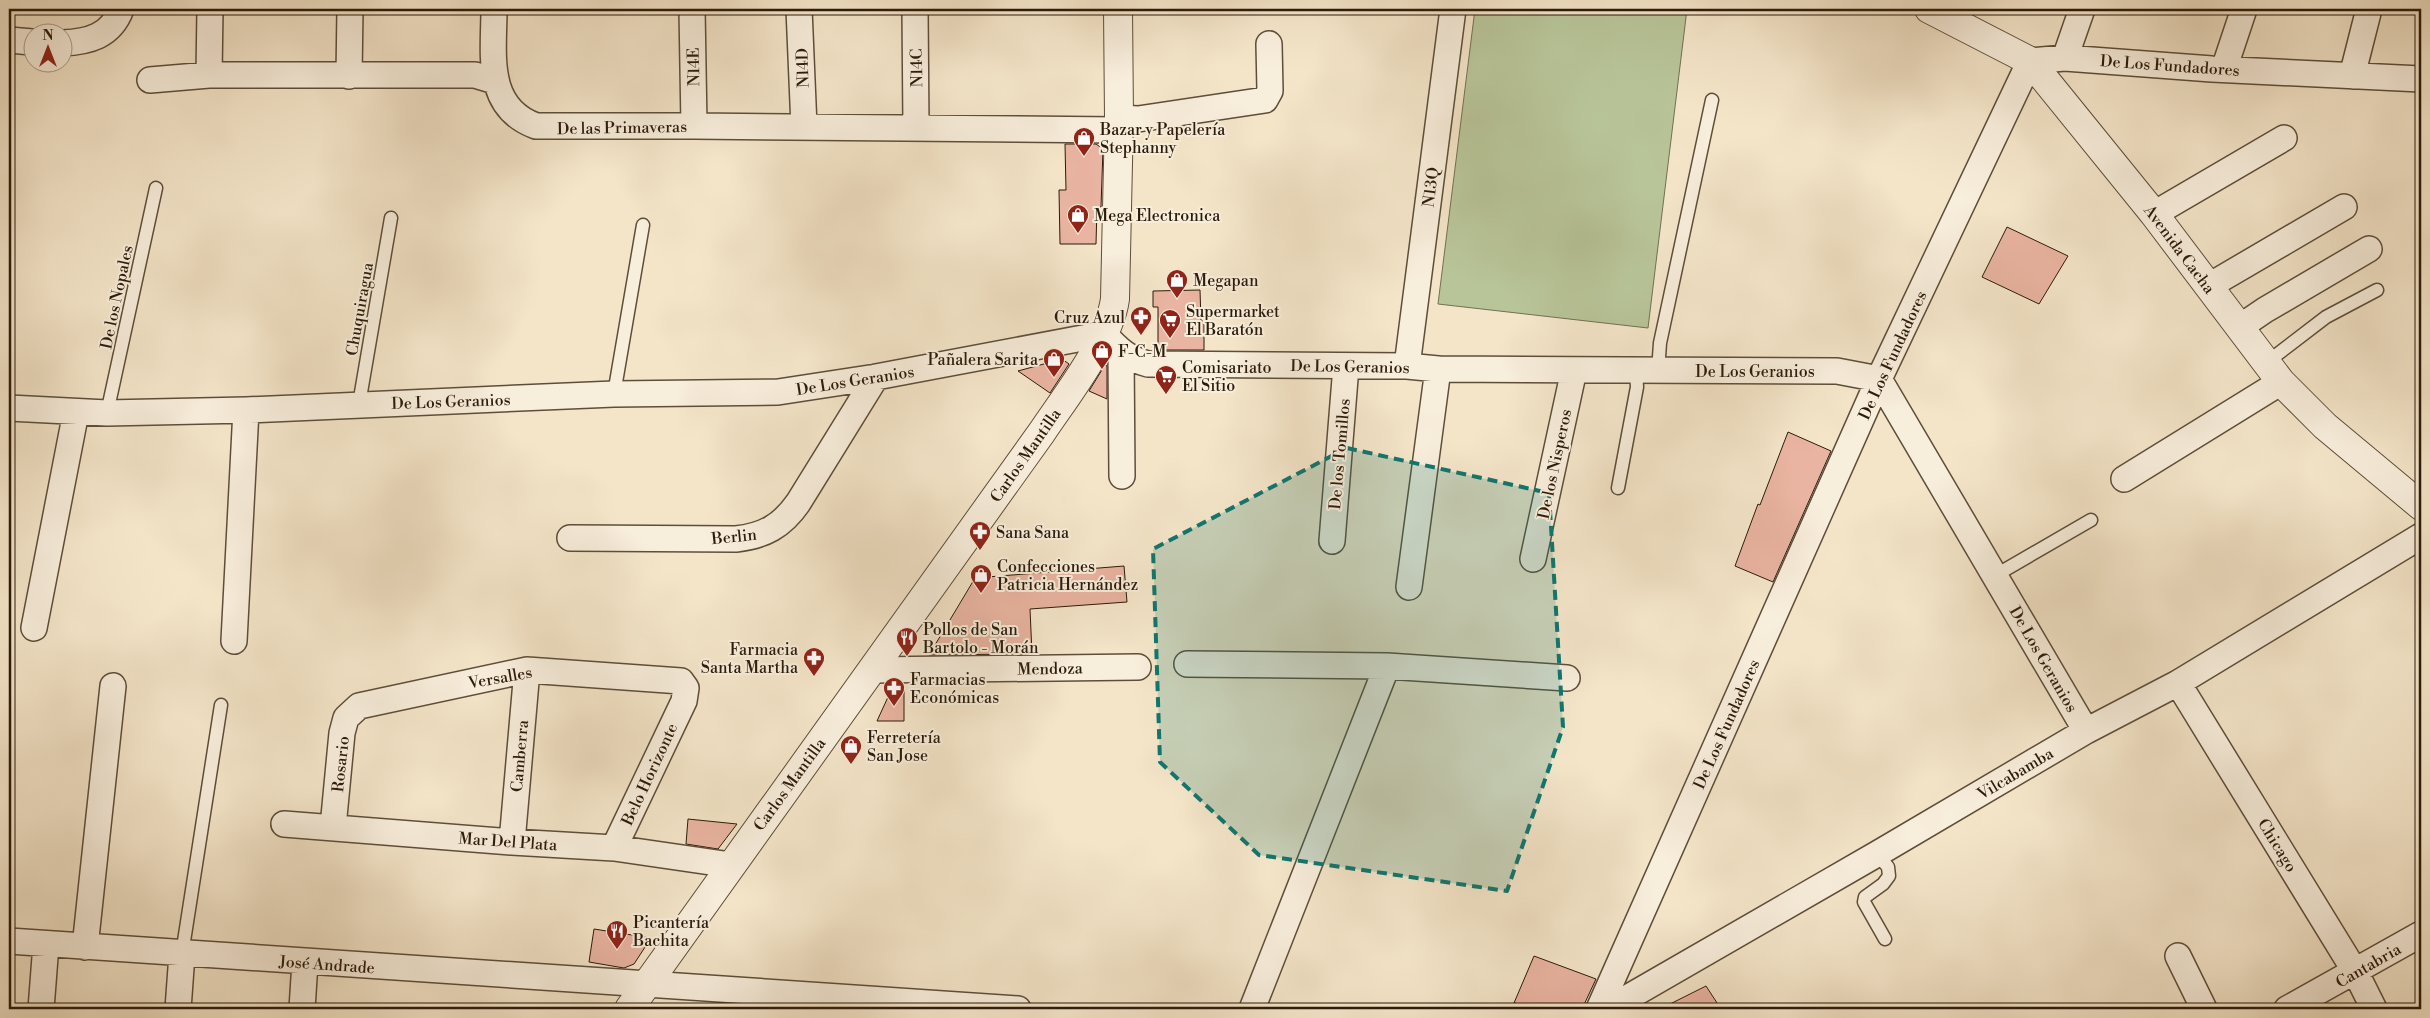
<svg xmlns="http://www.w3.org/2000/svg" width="2430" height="1018" font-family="'Libre Bodoni',serif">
	<rect width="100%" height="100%" fill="#f4e5c9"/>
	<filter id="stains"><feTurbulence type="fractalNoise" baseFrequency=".004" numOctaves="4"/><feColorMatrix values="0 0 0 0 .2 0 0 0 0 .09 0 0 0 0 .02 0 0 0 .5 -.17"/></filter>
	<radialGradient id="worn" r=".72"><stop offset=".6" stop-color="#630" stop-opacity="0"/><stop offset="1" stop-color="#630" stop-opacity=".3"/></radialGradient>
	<path fill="#b8c599" stroke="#727052" d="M1475 9H1687L1648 328 1438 304Z"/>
	<path fill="#e9b4a1" stroke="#2b1b0b" d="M1065 144H1096L1103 149 1101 207H1097L1096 244H1060L1059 190H1066Z
		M2007 227 2068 256 2039 304 1982 277Z
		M1200 290 1201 321H1204V350H1158V307H1153V291Z
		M1062 359 1069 364 1050 393 1018 371Z
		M1105 365 1107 366V399L1089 391Z
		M1788 432 1831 451 1773 582 1735 566 1758 504 1760 505Z
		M1124 566 1127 602 1030 609 1032 654 929 655 975 578Z
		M904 689V721H877L888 697Z
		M688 819 737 824 718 849 686 844Z
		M594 929 651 938 634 964 624 968 589 962Z
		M1534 956 1596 979 1582 1009H1550L1514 1003Z
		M1706 986 1721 1009H1660Z"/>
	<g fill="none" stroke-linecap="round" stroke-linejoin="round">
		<g stroke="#5d4e3a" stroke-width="15">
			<path id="service" d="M2266 363 2326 317 2377 290
				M1658 371 1660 343 1712 100
				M614 394 643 225
				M359 404 391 218
				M107 413 156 188
				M1618 488 1637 387 1636 371
				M1996 575 2091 520
				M1877 854 1888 867 1889 876 1883 884 1865 897 1864 902 1885 939
				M182 954 221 705"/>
		</g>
		<g stroke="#5d4e3a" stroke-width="28">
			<path id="minor" d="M494 9C494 53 484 107 536 126H694L1118 130
				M692 9 694 126
				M799 9 804 127
				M915 9 916 128
				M9 40 32 42
				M62 43C89 42 111 36 121 9
				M2065 58 2082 9
				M2224 69 2244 9
				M209 75 210 9
				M349 76 350 9
				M2352 76 2369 9
				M150 80 209 75H475L495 81
				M1119 118 1138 119 1265 100 1270 91 1269 44
				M2154 214 2284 138
				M2209 286 2344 207
				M2240 327 2265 310 2369 249
				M1121 353 1122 476
				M1407 366 1453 9
				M9 408 107 413 246 410 614 394 778 392 876 377 1104 334C1118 349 1128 359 1148 364L1407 366 1438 369 1837 371 1879 379 2086 731
				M2124 479 2281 382
				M570 538 736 539C764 536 782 526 798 503L876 377
				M1332 541 1346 366
				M1533 559 1574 370
				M1409 587 1438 369
				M34 628 76 412
				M234 641 246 410
				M1187 664 1387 666 1567 678
				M872 670 1138 667
				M2178 683 2356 973 2374 1009
				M284 824 512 842 614 848 731 865
				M333 827 342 733 346 718 359 706 527 670 681 681 686 688 684 701 614 848
				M512 842 527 670
				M9 941 1018 1009
				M85 947 113 686
				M2178 956 2204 1009
				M41 1009 46 944
				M178 1009 182 954
				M302 1009 305 962
				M1252 1009 1387 666
				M1599 1009 1879 379 2030 61 2065 58 2212 69 2421 79
				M1608 1009 1877 854 2086 731 2178 683 2421 536
				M2287 1009 2421 934"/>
		</g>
		<g stroke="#5d4e3a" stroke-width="30">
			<path id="tertiary" d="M1929 9 2030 61 2154 214 2281 382 2325 426 2421 506
				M629 1009 1042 432C1066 396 1109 342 1115 299L1119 118 1118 9"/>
		</g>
		<use href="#service" stroke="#f8eedc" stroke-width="12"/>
		<use href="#minor" stroke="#f8eedc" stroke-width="25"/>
		<use href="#tertiary" stroke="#f8eedc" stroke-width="28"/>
	</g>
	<path fill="#0f766e" fill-opacity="0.2" stroke="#0f766e" stroke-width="4" stroke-dasharray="10 6" stroke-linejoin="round" d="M1347 448 1549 493 1563 727 1507 891 1259 855 1160 762 1153 549Z"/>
	<defs>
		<g id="shop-pin" transform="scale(1.125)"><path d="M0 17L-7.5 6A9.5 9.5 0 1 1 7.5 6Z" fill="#8f2418" stroke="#f8eedc"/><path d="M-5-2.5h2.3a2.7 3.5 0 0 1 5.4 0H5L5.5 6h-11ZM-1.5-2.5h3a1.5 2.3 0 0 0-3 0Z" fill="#fff"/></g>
		<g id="pharmacy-pin" transform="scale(1.125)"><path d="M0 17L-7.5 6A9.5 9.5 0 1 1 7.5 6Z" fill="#8f2418" stroke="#f8eedc"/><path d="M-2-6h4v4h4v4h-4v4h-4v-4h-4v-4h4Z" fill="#fff"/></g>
		<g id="supermarket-pin" transform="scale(1.125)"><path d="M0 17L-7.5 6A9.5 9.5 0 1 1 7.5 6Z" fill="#8f2418" stroke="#f8eedc"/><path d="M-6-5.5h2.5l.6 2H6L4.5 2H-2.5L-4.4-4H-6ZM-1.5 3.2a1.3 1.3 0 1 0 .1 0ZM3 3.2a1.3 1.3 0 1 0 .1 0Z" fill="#fff"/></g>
		<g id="restaurant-pin" transform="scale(1.125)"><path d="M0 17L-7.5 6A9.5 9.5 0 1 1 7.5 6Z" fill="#8f2418" stroke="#f8eedc"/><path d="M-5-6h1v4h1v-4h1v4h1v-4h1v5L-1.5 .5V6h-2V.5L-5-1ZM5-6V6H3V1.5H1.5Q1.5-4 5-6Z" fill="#fff"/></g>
	</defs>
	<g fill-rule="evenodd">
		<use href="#shop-pin" x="1084" y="138"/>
		<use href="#shop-pin" x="1078" y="215"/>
		<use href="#shop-pin" x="1177" y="280"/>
		<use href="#pharmacy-pin" x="1141" y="317"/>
		<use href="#supermarket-pin" x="1170" y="320"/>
		<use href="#shop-pin" x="1102" y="351"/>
		<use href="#shop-pin" x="1054" y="359"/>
		<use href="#supermarket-pin" x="1166" y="376"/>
		<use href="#pharmacy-pin" x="980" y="532"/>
		<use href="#shop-pin" x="981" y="575"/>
		<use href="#restaurant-pin" x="907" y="638"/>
		<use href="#pharmacy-pin" x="814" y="658"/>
		<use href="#pharmacy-pin" x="894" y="688"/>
		<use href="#shop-pin" x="851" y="746"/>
		<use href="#restaurant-pin" x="617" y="931"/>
	</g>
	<g text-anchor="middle" stroke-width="4" stroke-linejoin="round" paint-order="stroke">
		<g font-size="16" fill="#2b1b0b" stroke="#f8eedc">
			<text transform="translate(2170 65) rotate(4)" y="6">De Los Fundadores</text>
			<text transform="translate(693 67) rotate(-91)" y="6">N14E</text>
			<text transform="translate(802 68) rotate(-92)" y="6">N14D</text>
			<text transform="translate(916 68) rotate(-91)" y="6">N14C</text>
			<text transform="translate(622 127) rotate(-1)" y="6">De las Primaveras</text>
			<text transform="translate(1430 187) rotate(-83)" y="6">N13Q</text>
			<text transform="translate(2180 249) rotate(53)" y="6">Avenida Cacha</text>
			<text transform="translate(116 297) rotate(-78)" y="6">De los Nopales</text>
			<text transform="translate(359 309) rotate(-80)" y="6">Chuquiragua</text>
			<text transform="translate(1892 355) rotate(-65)" y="6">De Los Fundadores</text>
			<text transform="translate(1350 366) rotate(1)" y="6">De Los Geranios</text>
			<text x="1755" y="377">De Los Geranios</text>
			<text transform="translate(855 380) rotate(-9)" y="6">De Los Geranios</text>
			<text transform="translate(451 401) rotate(-2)" y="6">De Los Geranios</text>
			<text transform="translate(1339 454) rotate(-85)" y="6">De los Tomillos</text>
			<text transform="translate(1025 455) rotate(-55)" y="6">Carlos Mantilla</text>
			<text transform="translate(1554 464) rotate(-78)" y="6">De los Nisperos</text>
			<text transform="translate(734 536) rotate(-6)" y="6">Berlin</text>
			<text transform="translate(2044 659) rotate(60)" y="6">De Los Geranios</text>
			<text transform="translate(1050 668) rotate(-1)" y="6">Mendoza</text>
			<text transform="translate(500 677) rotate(-10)" y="6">Versalles</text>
			<text transform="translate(1726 724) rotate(-66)" y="6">De Los Fundadores</text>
			<text transform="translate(519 756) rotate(-85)" y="6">Camberra</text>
			<text transform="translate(340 764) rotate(-84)" y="6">Rosario</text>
			<text transform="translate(2015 773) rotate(-31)" y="6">Vilcabamba</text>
			<text transform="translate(649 774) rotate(-65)" y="6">Belo Horizonte</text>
			<text transform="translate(789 784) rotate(-54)" y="6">Carlos Mantilla</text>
			<text transform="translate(508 841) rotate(4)" y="6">Mar Del Plata</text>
			<text transform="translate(2278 845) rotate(58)" y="6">Chicago</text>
			<text transform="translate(327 964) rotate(4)" y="6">José Andrade</text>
			<text transform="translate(2368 965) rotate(-30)" y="6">Cantabria</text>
		</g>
		<g font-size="16" fill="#2b1b0b" stroke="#f8eedc" text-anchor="start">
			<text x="1100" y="135">Bazar y Papelería<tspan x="1100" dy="18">Stephanny</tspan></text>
			<text x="1094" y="221">Mega Electronica</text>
			<text x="1193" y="286">Megapan</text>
			<text x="1186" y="317">Supermarket<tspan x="1186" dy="18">El Baratón</tspan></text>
			<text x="1125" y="323" text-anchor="end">Cruz Azul</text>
			<text x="1118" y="357">F-C-M</text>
			<text x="1038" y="365" text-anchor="end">Pañalera Sarita</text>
			<text x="1182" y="373">Comisariato<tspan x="1182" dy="18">El Sitio</tspan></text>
			<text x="996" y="538">Sana Sana</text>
			<text x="997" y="572">Confecciones<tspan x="997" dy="18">Patricia Hernández</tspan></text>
			<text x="923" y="635">Pollos de San<tspan x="923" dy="18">Bartolo - Morán</tspan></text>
			<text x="798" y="655" text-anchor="end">Farmacia<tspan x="798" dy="18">Santa Martha</tspan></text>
			<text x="910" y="685">Farmacias<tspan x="910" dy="18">Económicas</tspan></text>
			<text x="867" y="743">Ferretería<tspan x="867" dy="18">San Jose</tspan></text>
			<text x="633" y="928">Picantería<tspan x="633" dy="18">Bachita</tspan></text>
		</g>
	</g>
	<rect width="2430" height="1018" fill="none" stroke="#f4e5c9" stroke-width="30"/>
	<rect x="10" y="10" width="2410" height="998" fill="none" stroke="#2b1b0b" stroke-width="2.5"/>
	<rect x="15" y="15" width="2400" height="988" fill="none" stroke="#2b1b0b"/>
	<g transform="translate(48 48)"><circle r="24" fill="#f8eedc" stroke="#a69a88"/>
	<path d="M0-4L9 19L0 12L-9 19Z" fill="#8f2418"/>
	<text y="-8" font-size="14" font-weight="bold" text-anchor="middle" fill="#2b1b0b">N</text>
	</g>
	<rect width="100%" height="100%" filter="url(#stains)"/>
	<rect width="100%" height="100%" fill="url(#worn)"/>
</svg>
